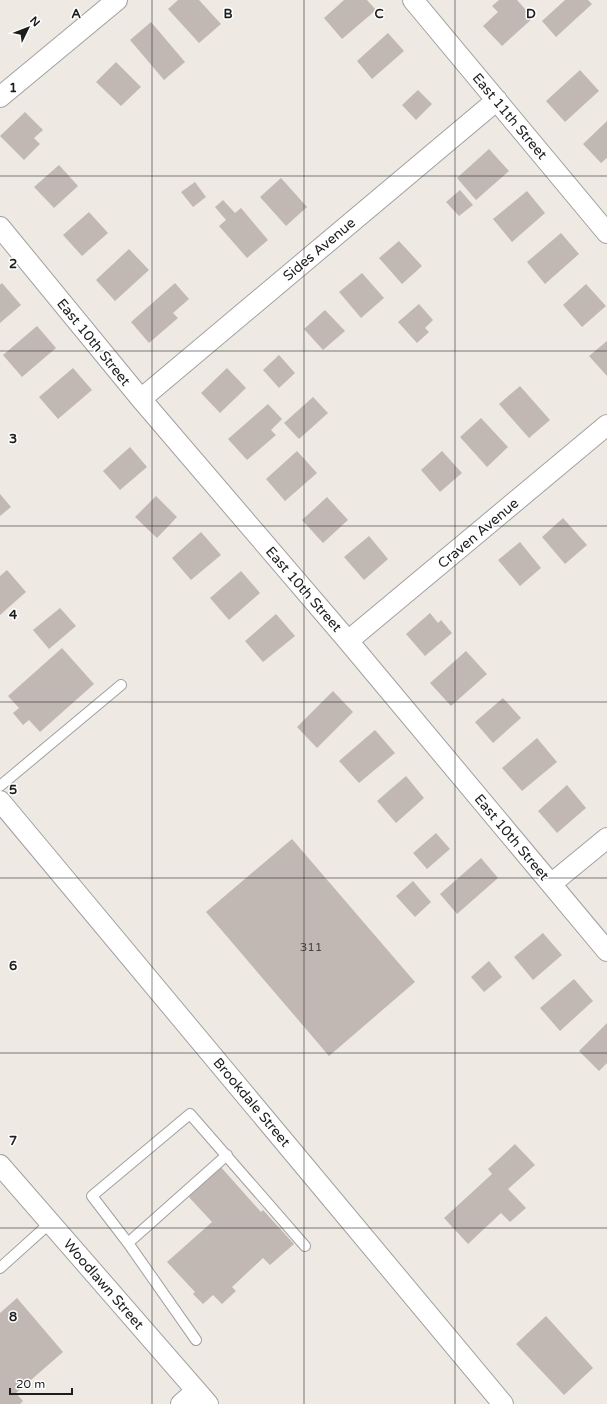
<svg xmlns="http://www.w3.org/2000/svg" width="607" height="1404" font-family="'Varela Round',sans-serif">
	<rect width="100%" height="100%" fill="#eee9e3"/>
	<path fill="#c2b8b3" d="M178 0H199L221 24 199 43 168 9Z
		M344 0H367L376 10 342 39 324 18Z
		M499 0H517L533 18 502 46 483 26 498 12 492 6Z
		M565 0H588L592 4 556 37 542 21Z
		M151 22 185 62 164 80 130 40Z
		M388 33 404 51 372 79 357 61Z
		M116 62 141 87 121 106 96 82Z
		M580 70 599 91 565 122 546 101Z
		M418 90 432 104 416 120 402 105Z
		M25 112 43 130 34 138 40 144 24 160 0 136Z
		M607 121V158L601 163 583 144Z
		M489 149 509 171 476 200 457 178Z
		M59 165 78 186 54 208 34 187Z
		M281 178 307 207 286 226 260 197Z
		M195 182 206 197 193 207 181 192Z
		M460 190 473 205 459 216 446 202Z
		M527 191 545 213 512 242 493 219Z
		M223 200 235 213 241 208 268 240 247 258 219 226 226 220 215 207Z
		M89 212 108 233 82 256 63 235Z
		M561 233 579 254 545 284 527 262Z
		M399 241 422 266 402 284 379 258Z
		M129 249 149 270 115 301 96 280Z
		M362 273 384 298 361 318 339 292Z
		M2 283 21 305 0 323V285Z
		M175 283 189 299 173 313 178 318 149 343 131 322Z
		M586 284 606 306 582 327 563 305Z
		M419 304 433 320 425 328 429 332 417 343 398 322Z
		M325 310 345 331 323 350 304 329Z
		M37 326 56 348 22 377 3 355Z
		M607 341V376L589 356Z
		M279 355 295 373 279 388 263 370Z
		M73 368 92 390 58 419 39 397Z
		M227 368 246 388 220 413 201 393Z
		M520 386 550 420 529 438 499 404Z
		M313 397 328 413 299 439 284 423Z
		M268 404 282 419 271 430 276 435 247 460 228 439Z
		M481 418 508 447 487 467 460 437Z
		M130 447 147 467 120 490 103 471Z
		M297 451 317 473 285 501 266 479Z
		M442 451 462 473 440 492 421 470Z
		M0 494 11 507 0 516Z
		M156 496 177 517 157 538 135 517Z
		M327 497 348 520 323 543 302 520Z
		M563 518 587 545 565 564 542 537Z
		M201 532 221 555 191 580 172 558Z
		M369 536 388 559 364 580 344 557Z
		M520 542 541 568 520 586 498 560Z
		M7 570 26 592 0 615V576Z
		M241 571 260 593 229 620 210 598Z
		M60 608 76 626 49 649 33 630Z
		M430 613 438 623 441 620 452 633 425 656 406 634Z
		M276 614 295 636 263 662 245 641Z
		M62 648 94 684 40 732 29 720 23 725 13 713 19 708 8 696Z
		M466 651 487 674 451 706 430 683Z
		M333 691 353 712 317 748 297 727Z
		M503 698 521 718 493 743 475 722Z
		M375 730 395 753 359 783 339 761Z
		M537 738 557 762 522 791 502 768Z
		M406 776 424 798 396 823 377 801Z
		M567 785 586 808 557 833 538 811Z
		M436 833 450 849 427 869 413 853Z
		M292 839 415 982 329 1056 206 912Z
		M481 858 498 878 457 914 440 894Z
		M413 881 431 902 415 917 396 896Z
		M543 933 562 955 533 980 514 957Z
		M489 961 502 977 484 992 471 977Z
		M574 979 593 1001 560 1031 540 1008Z
		M607 1023V1063L599 1071 579 1051Z
		M515 1144 535 1165 508 1189 526 1208 510 1222 501 1213 468 1244 444 1218 492 1174 488 1169Z
		M219 1165 261 1212 263 1210 294 1244 270 1265 263 1258 232 1287 236 1291 222 1304 213 1295 203 1304 193 1294 195 1292 167 1262 212 1222 187 1195Z
		M17 1298 63 1352 16 1393 23 1401 20 1404H0V1313Z
		M546 1316 593 1368 564 1395 516 1344Z"/>
	<g fill="none" stroke-linecap="round" stroke-linejoin="round">
		<g stroke="#a1a1a1" stroke-width="12">
			<path id="lane" d="M0 786 121 685
				M128 1243 227 1155
				M0 1268 50 1223
				M196 1340 128 1243 92 1196 190 1114 305 1246"/>
		</g>
		<g stroke="#a1a1a1" stroke-width="22">
			<path id="street" d="M413 0 607 233
				M0 97 117 0
				M0 227 141 399 348 641 607 951
				M141 399 497 100
				M348 641 607 425
				M0 801 503 1404
				M551 884 607 838
				M0 1165 208 1404
				M181 1404 196 1391"/>
		</g>
		<use href="#lane" stroke="#fff" stroke-width="10"/>
		<use href="#street" stroke="#fff" stroke-width="20"/>
	</g>
	<path fill="none" stroke="#1d1d1d" stroke-width="1" stroke-opacity="0.55" d="M152 0V1404M304 0V1404M455 0V1404M0 176H607M0 351H607M0 526H607M0 702H607M0 878H607M0 1053H607M0 1228H607"/>
	<g text-anchor="middle" stroke-width="3" stroke-linejoin="round" paint-order="stroke">
		<g font-size="12" fill="#464442">
			<text x="311" y="951">311</text>
		</g>
		<g font-size="14" fill="#1d1d1d" stroke="#fff">
			<text transform="translate(510 116) rotate(50)" y="5">East 11th Street</text>
			<text transform="translate(319 249) rotate(-40)" y="5">Sides Avenue</text>
			<text transform="translate(94 342) rotate(51)" y="5">East 10th Street</text>
			<text transform="translate(478 533) rotate(-40)" y="5">Craven Avenue</text>
			<text transform="translate(304 589) rotate(49)" y="5">East 10th Street</text>
			<text transform="translate(512 837) rotate(50)" y="5">East 10th Street</text>
			<text transform="translate(252 1102) rotate(50)" y="5">Brookdale Street</text>
			<text transform="translate(104 1284) rotate(49)" y="5">Woodlawn Street</text>
		</g>
	</g>
	<g font-size="13" text-anchor="middle" font-weight="bold" fill="#1d1d1d" stroke="#fff" stroke-width="3" stroke-linejoin="round" paint-order="stroke">
		<text x="76" y="18">A</text>
		<text x="228" y="18">B</text>
		<text x="379" y="18">C</text>
		<text x="531" y="18">D</text>
		<text x="13" y="92">1</text>
		<text x="13" y="268">2</text>
		<text x="13" y="443">3</text>
		<text x="13" y="619">4</text>
		<text x="13" y="794">5</text>
		<text x="13" y="970">6</text>
		<text x="13" y="1145">7</text>
		<text x="13" y="1321">8</text>
	</g>
	<g transform="translate(28 28) rotate(47)" stroke="#ffffff" stroke-width="3" paint-order="stroke">
	<path d="M0-3L7 15L0 10L-7 15Z" fill="#1d1d1d"/>
	<text y="-6" font-size="11" font-weight="bold" text-anchor="middle" fill="#1d1d1d">N</text>
	</g>
	<path d="M10 1388v6h62v-6" fill="none" stroke="#1d1d1d" stroke-width="2"/>
	<text x="16" y="1388" font-size="12" fill="#1d1d1d" stroke="#ffffff" stroke-width="3" paint-order="stroke">20 m</text>
</svg>
